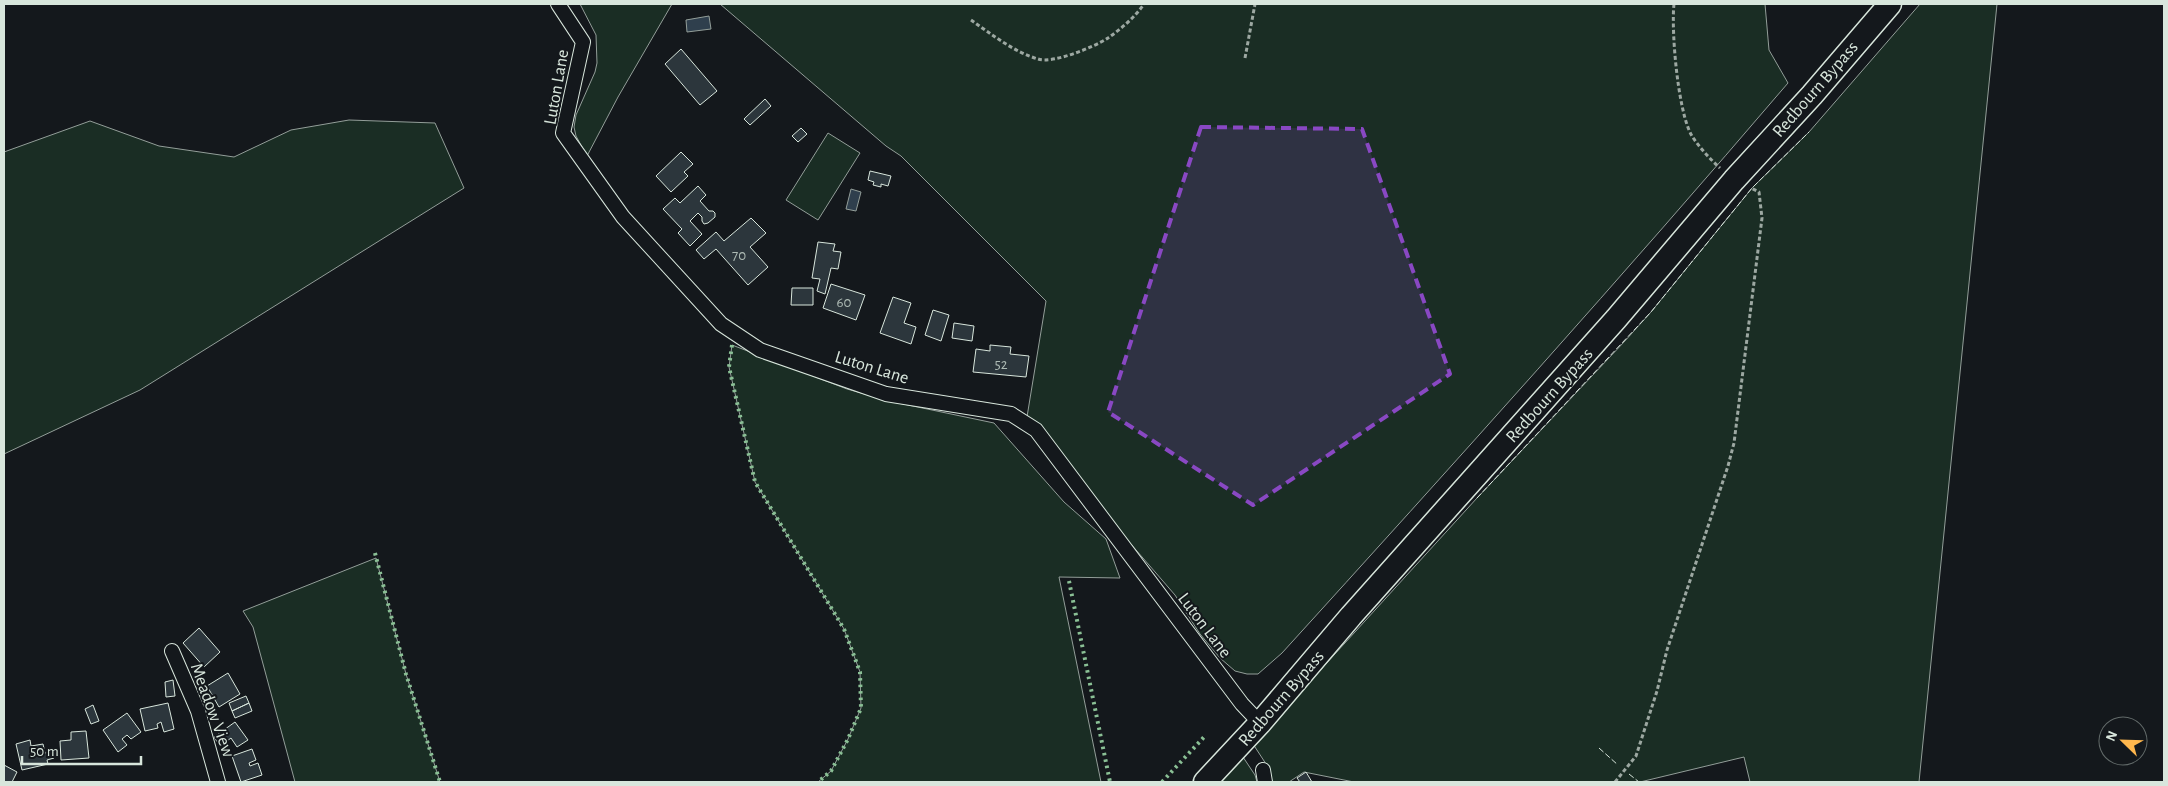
<svg xmlns="http://www.w3.org/2000/svg" width="2168" height="786" font-family="'Alegreya Sans',sans-serif">
	<rect width="100%" height="100%" fill="#14181c"/>
	<path fill="#1a2d24" stroke="#939e99" d="M580 4H672L618 97 587 156 576 136 574 127 576 115 595 72 597 63 596 35Z
		M720 4H1765L1769 50 1788 83C1623 276 1453 465 1282 653L1258 674H1247L1235 671 1220 658 1200 634 1175 595 1026 423 1046 301 901 156 886 146Z
		M1920 4H1997L1919 782H1750L1744 757 1640 782H1354L1304 772 1289 782H1272L1268 767 1253 744 1477 498 1624 342 1651 312 1752 188 1809 132Z
		M349 120 435 123 464 188 140 390 4 454V152L90 121 159 146 234 157 291 130Z
		M828 133 860 153 818 220 786 200Z
		M732 345 847 389 889 401 994 423 1064 502 1106 539 1120 578 1059 577 1101 782H818L831 771 848 739 861 708 860 672 844 629 755 482 729 367Z
		M376 558 406 674 440 782H295L253 627 243 611Z
		M1243 757 1255 775 1257 782H1219Z"/>
	<path fill="#2f3f4d" stroke="#939e99" d="M709 16 711 29 687 32 686 20Z
		M851 189 861 192 856 211 846 209Z"/>
	<path fill="#2c363c" stroke="#d8e6dc" d="M681 49 717 91 700 105 665 64Z
		M765 99 771 106 750 125 744 119Z
		M801 128 807 134 798 142 792 136Z
		M681 152 693 164 684 172 688 176 671 192 656 176Z
		M870 171 891 176 888 186 881 184V187L873 185 874 182 868 180Z
		M698 186 706 195 700 201 709 211H713L715 213V217L708 223 704 224 702 221V217L698 213 690 221 702 234 690 246 678 233 682 229 663 209 675 198 680 203Z
		M751 218 766 233 750 247 768 267 748 285 716 249 704 259 696 250 716 232 724 241Z
		M818 242 835 244 833 251 841 252 838 269 831 268 825 294 817 291 820 279 812 278Z
		M831 284 865 295 856 320 823 308Z
		M792 288H813V305H791Z
		M893 297 911 303 904 323 916 327 911 344 880 333Z
		M933 310 949 315 941 341 925 335Z
		M954 323 974 326 972 341 952 338Z
		M990 345 1011 347 1010 354 1029 356 1026 377 973 372 976 349 990 351Z
		M199 628 220 652 204 667 183 643Z
		M228 673 240 694 219 707 207 686Z
		M173 680 175 696 166 697 165 682Z
		M246 696 249 703 232 711 229 703Z
		M168 703 174 729 164 732 161 722 157 724 158 728 145 731 140 709Z
		M249 703 252 711 235 718 232 711Z
		M93 705 99 721 91 724 85 709Z
		M127 713 141 732 131 739 127 735 122 739 127 745 118 752 103 730Z
		M235 722 248 740 237 747 231 738 220 746 214 737Z
		M86 731 89 758 61 760 60 741 71 740V732Z
		M30 740 31 746 43 744 45 753 53 751 54 758 47 760 48 764 22 770 16 744Z
		M252 749 256 760 249 763 250 766 258 763 262 775 241 782 232 756Z
		M4 765 17 772 12 782H4Z
		M1306 772 1312 782H1300L1297 778Z"/>
	<g fill="none" stroke-linecap="round" stroke-linejoin="round">
		<g stroke="#d8e6dc" stroke-width="16">
			<path id="street" d="M558 4 583 42 563 133 623 217 721 324 760 350 886 394 1011 414 1036 430 1242 704 1260 723
				M172 651 198 711 218 782
				M1263 770 1265 782"/>
		</g>
		<g stroke="#d8e6dc" stroke-width="25">
			<path id="primary" d="M1205 782 1260 723 1351 616 1616 319 1734 180 1812 95 1890 4"/>
		</g>
		<path stroke="#9da8a2" stroke-width="3" stroke-dasharray="4 2.5" stroke-linecap="butt" d="M1674 4C1671 31 1678 113 1692 136 1699 147 1710 159 1720 168
			M971 20C991 34 1014 52 1038 59 1053 64 1094 47 1108 38 1121 29 1135 17 1144 4
			M1245 58 1255 4
			M1615 782 1636 756 1657 691 1667 650 1728 466 1734 443 1762 218 1759 192 1751 188"/>
		<use href="#street" stroke="#14181c" stroke-width="14"/>
		<use href="#primary" stroke="#14181c" stroke-width="22"/>
		<path stroke="#8ac095" stroke-width="4" stroke-dasharray="2.5 4" stroke-linecap="butt" d="M732 345 729 367 755 482 844 629 860 672 861 708 848 739 831 771 818 782
			M375 553 406 674 440 782
			M1069 581 1110 782
			M1162 782 1205 736"/>
		<path stroke="#d8e6dc" stroke-width="1" stroke-dasharray="6 2.5" stroke-linecap="butt" d="M1477 498 1651 312 1752 188 1809 132
			M1599 748 1618 765
			M1629 774 1639 782"/>
	</g>
	<path fill="#8948c3" fill-opacity="0.2" stroke="#8948c3" stroke-width="4" stroke-dasharray="10 6" stroke-linejoin="round" d="M1201 127 1362 129 1450 374 1253 505 1108 412Z"/>
	<g text-anchor="middle" stroke-width="4" stroke-linejoin="round" paint-order="stroke">
		<g font-size="15" fill="#adbab4">
			<text x="739" y="260">70</text>
			<text x="844" y="307">60</text>
			<text x="1001" y="369">52</text>
		</g>
		<g font-size="18" fill="#d8e6dc" stroke="#14181c">
			<text transform="translate(556 87) rotate(-80)" y="6">Luton Lane</text>
			<text transform="translate(1815 89) rotate(-49)" y="6">Redbourn Bypass</text>
			<text transform="translate(872 367) rotate(17)" y="6">Luton Lane</text>
			<text transform="translate(1549 395) rotate(-48)" y="6">Redbourn Bypass</text>
			<text transform="translate(1205 625) rotate(53)" y="6">Luton Lane</text>
			<text transform="translate(1281 698) rotate(-49)" y="6">Redbourn Bypass</text>
			<text transform="translate(213 710) rotate(70)" y="6">Meadow View</text>
		</g>
	</g>
	<rect width="2168" height="786" fill="none" stroke="#d8e6dc" stroke-width="10"/>
	<g transform="translate(2123 741) rotate(293)"><circle r="24" fill="#14181c" stroke="#626a69"/>
	<path d="M0-4L9 19L0 12L-9 19Z" fill="#ffb74d"/>
	<text y="-8" font-size="14" font-weight="bold" text-anchor="middle" fill="#d8e6dc">N</text>
	</g>
	<path d="M22 756v8h119v-8" fill="none" stroke="#d8e6dc" stroke-width="2.5"/>
	<text x="30" y="756" font-size="15" fill="#d8e6dc" stroke="#14181c" stroke-width="4" paint-order="stroke">50 m</text>
</svg>
